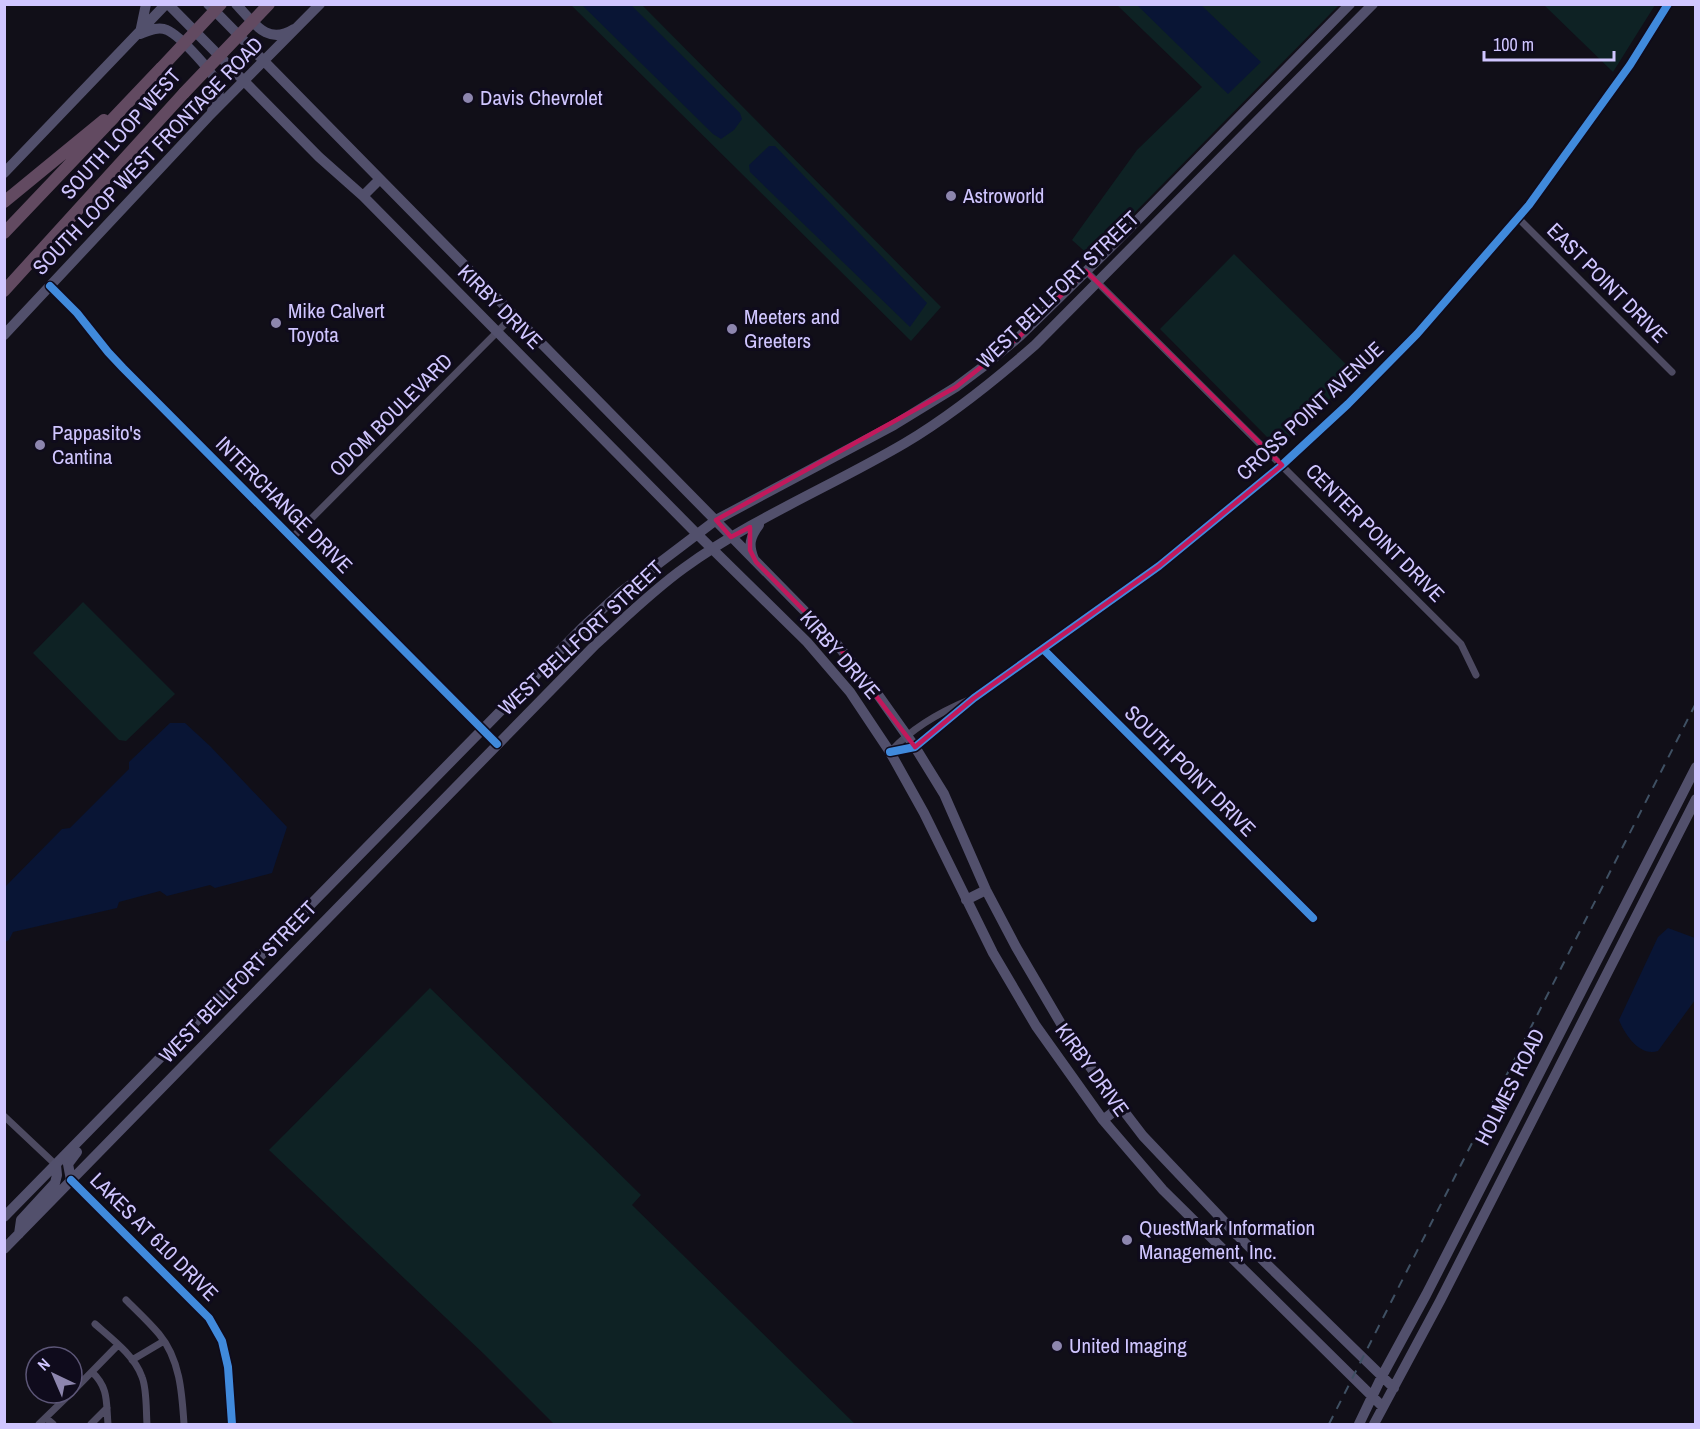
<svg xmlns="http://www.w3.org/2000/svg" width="1700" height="1429" font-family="'Archivo Narrow',sans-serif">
	<rect width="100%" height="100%" fill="#110f18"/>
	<path fill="#0e2224" d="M571 5H642L941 307 911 341Z
		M1117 5H1339L1091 257 1072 240 1137 150 1202 87Z
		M1544 5H1655L1613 72Z
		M1234 254 1356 374 1278 448 1160 329Z
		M83 602 175 694 126 741 119 740 33 653Z
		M430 988 641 1195 632 1205 855 1424H554L484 1354 269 1150Z"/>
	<path fill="#091535" d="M582 5H631L740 113 742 119 734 130 721 139 713 134Z
		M1137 5H1201L1261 62 1228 94Z
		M769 146H775L927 303 910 327 750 172 749 165Z
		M170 723H185L210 746 287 827 272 873 215 888 210 885 167 896 160 891 119 902 117 908 13 932 9 940 5 942V887L62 829 70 828 129 769V762Z
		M1668 928 1695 938V1000L1658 1051C1640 1057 1625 1035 1619 1020L1658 937Z"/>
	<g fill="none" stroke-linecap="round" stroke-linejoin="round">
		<path stroke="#4d4a61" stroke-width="7" d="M1518 218 1672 372
			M1086 271 1461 644 1476 675
			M50 286 77 313 108 352 123 368 497 744
			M292 538 514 315
			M1043 649 1313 918
			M891 751C912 728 940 712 969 700
			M890 752 915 747 974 698 1159 566 1282 465 1348 404 1417 334 1529 205 1630 65 1668 4
			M4 1116 56 1165
			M71 1180 209 1318 222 1341 228 1367 232 1424
			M126 1300C137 1311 149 1322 159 1334 180 1359 182 1393 184 1424
			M95 1324C111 1338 135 1356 142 1377 147 1389 146 1411 147 1424
			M132 1360 164 1341
			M92 1372C109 1388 106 1402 108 1424
			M72 1392 118 1345
			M46 1418 53 1424
			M39 1424 71 1393
			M91 1424 107 1408"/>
		<path stroke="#52506c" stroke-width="10" d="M168 4 319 157 363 196 697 534 807 642 850 692 890 752 924 813 993 953 1036 1026 1103 1120 1163 1190 1383 1407
			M208 4 835 642 876 692 915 747 944 794 986 890 1016 947 1074 1046 1143 1136 1237 1235 1394 1388
			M236 4C254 23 267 46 294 29
			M141 28 146 4
			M140 34C148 31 158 26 167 30 179 35 218 76 219 89 219 97 216 104 212 111
			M4 173 166 4
			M363 196 380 179
			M4 335 209 116 320 4
			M754 559C748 545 750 537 759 525
			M966 900 986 890
			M1103 1120 1121 1106
			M71 1180 68 1164 77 1152
			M4 1217 582 628 621 592 716 520 894 425 956 387 988 363 1020 336 1112 246 1350 4
			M19 1234 21 1220 55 1183 57 1175 56 1165
			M4 1249 595 645C624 619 652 591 684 568 753 518 832 486 905 443 952 415 994 381 1035 345L1373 4
			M1359 1424 1382 1376 1426 1295 1696 767
			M1374 1424 1440 1301 1696 799"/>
		<path stroke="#624a61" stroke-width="12" d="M4 202 104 120
			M4 233 161 68
			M4 291 184 93"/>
		<path stroke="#3f5063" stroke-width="2" stroke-dasharray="9 8" stroke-linecap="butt" d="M1329 1424 1696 703"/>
		<path stroke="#624a61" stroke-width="12" d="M161 68 221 4
			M184 93 269 4"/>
		<g stroke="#0f0b1c" stroke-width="11">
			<path id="cycleway" d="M50 286 77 313 108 352 123 368 497 744
				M1043 649 1313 918
				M890 752 915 747 974 698 1159 566 1282 465 1348 404 1417 334 1529 205 1630 65 1668 4
				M71 1180 209 1318 222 1341 228 1367 232 1424"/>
		</g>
		<use href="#cycleway" stroke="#408adc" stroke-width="8"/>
	</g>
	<path fill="none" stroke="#c2185b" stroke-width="4.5" stroke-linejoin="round" d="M1086 271 1282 465 1159 566 974 698 915 747 835 642 756 562 750 550V527L731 537 716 520 956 387 1020 336Z"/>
	<g fill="#8d86ae" stroke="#0f0b1c" stroke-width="2">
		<circle cx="468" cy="98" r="6"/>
		<circle cx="951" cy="196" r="6"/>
		<circle cx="276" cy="323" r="6"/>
		<circle cx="732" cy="329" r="6"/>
		<circle cx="40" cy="445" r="6"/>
		<circle cx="1127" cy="1240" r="6"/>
		<circle cx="1057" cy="1346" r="6"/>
	</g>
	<g text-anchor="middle" stroke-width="6" stroke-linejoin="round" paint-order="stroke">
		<g font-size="21" fill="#d0c6ff" stroke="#0f0b1c" text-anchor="start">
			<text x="480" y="105">Davis Chevrolet</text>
			<text x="963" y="203">Astroworld</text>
			<text x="288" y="318">Mike Calvert<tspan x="288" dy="24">Toyota</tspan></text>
			<text x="744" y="324">Meeters and<tspan x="744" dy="24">Greeters</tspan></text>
			<text x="52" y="440">Pappasito's<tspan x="52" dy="24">Cantina</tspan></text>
			<text x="1139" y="1235">QuestMark Information<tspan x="1139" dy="24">Management, Inc.</tspan></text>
			<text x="1069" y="1353">United Imaging</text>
		</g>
		<g font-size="21" fill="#d0c6ff" stroke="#0f0b1c">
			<text transform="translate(121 134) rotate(-48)" y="7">SOUTH LOOP WEST</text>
			<text transform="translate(148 156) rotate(-46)" y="7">SOUTH LOOP WEST FRONTAGE ROAD</text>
			<text transform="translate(1607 283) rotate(45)" y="7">EAST POINT DRIVE</text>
			<text transform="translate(1058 290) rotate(-44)" y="7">WEST BELLFORT STREET</text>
			<text transform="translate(500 307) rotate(45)" y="7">KIRBY DRIVE</text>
			<text transform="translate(1310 411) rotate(-43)" y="7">CROSS POINT AVENUE</text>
			<text transform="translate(391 415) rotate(-45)" y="7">ODOM BOULEVARD</text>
			<text transform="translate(284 505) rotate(45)" y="7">INTERCHANGE DRIVE</text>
			<text transform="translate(1375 533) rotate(45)" y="7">CENTER POINT DRIVE</text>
			<text transform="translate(581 638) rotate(-43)" y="7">WEST BELLFORT STREET</text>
			<text transform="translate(840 655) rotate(49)" y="7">KIRBY DRIVE</text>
			<text transform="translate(1190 771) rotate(45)" y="7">SOUTH POINT DRIVE</text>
			<text transform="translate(238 982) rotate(-46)" y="7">WEST BELLFORT STREET</text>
			<text transform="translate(1092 1070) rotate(54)" y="7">KIRBY DRIVE</text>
			<text transform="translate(1510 1087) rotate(-63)" y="7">HOLMES ROAD</text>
			<text transform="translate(154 1237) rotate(45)" y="7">LAKES AT 610 DRIVE</text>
		</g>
	</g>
	<rect width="1700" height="1429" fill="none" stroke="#d0c6ff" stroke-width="12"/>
	<g transform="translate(54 1375) rotate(316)"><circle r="28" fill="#0f0b1c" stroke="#5c5677" stroke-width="1.5"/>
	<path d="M0-4.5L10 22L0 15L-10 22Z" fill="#8d86ae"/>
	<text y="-9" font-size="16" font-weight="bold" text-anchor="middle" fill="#d0c6ff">N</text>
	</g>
	<path d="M1484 51v9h130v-9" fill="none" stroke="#d0c6ff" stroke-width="3"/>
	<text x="1493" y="51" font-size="18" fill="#d0c6ff" stroke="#0f0b1c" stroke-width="4.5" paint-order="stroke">100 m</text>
</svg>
